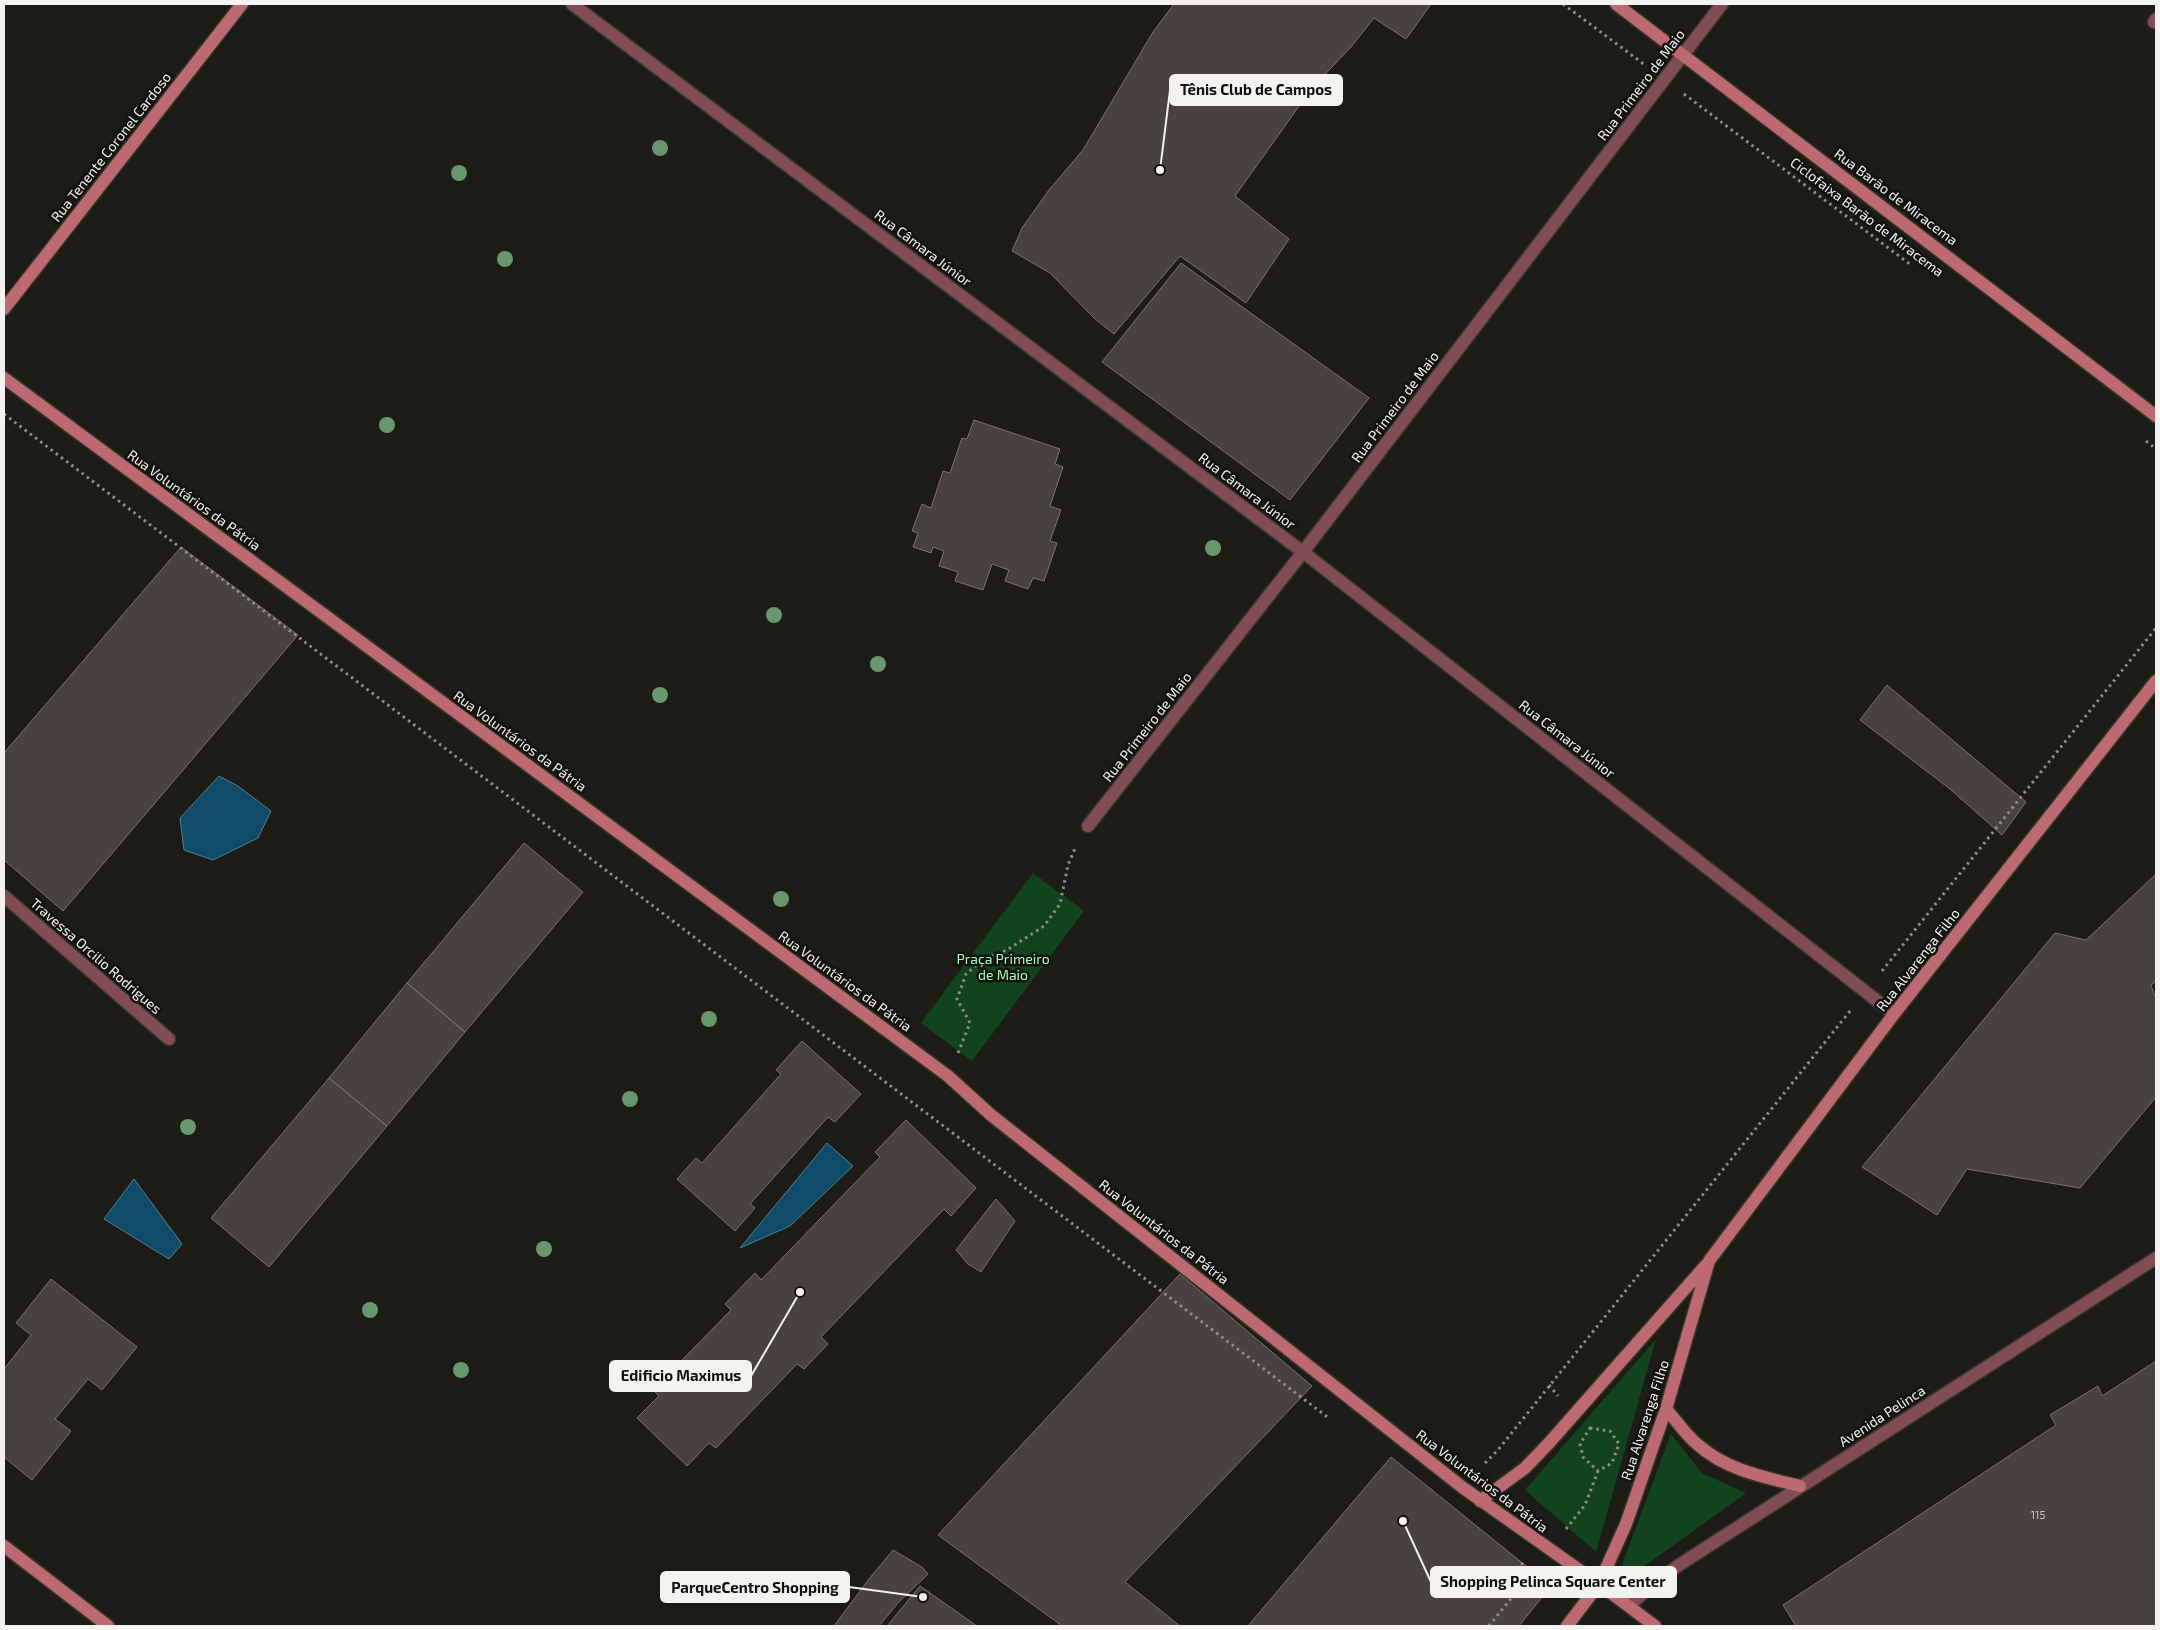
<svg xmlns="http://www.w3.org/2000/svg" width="2160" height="1630" font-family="'Exo 2',sans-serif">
	<rect width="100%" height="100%" fill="#1c1b15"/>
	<path fill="#12431f" d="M1033 873 1084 911 972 1061 921 1023Z
		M1656 1339 1596 1552 1525 1490Z
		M1671 1434 1702 1473 1746 1493 1613 1589Z"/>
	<path fill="#104b69" stroke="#547d91" d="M219 776 238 786 271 811 258 838 213 860 184 850 180 818Z
		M827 1143 853 1166 790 1226 740 1248Z
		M134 1179 182 1244 169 1259 104 1219Z"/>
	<path fill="#48413d" stroke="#79716d" d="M1174 4H1431L1406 39 1374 18 1351 47 1312 88 1235 196 1289 239 1246 303 1180 256 1114 334 1094 318 1050 273 1012 251 1022 228 1049 190 1083 150 1153 32Z
		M1181 263 1369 398 1290 500 1102 362Z
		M974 420 1060 449 1055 464 1063 467 1050 506 1061 510 1050 541 1057 543 1044 581 1033 578 1028 589 1005 581 1009 570 992 564 983 590 955 581 958 572 939 566 944 551 933 547 931 553 913 547 918 533 912 531 922 504 931 508 943 471 950 473 962 438 967 439Z
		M181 547 298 635 63 911 4 860V753Z
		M1887 685 2026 802 2002 835 1950 789 1860 720Z
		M524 843 583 892 465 1032 407 983Z
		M2156 874V981L2151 985 2156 999V1097L2080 1188 1967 1169 1937 1215 1862 1167 2055 933 2086 940Z
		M407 983 465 1032 387 1126 329 1078Z
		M802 1041 861 1094 835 1122 828 1117 750 1204 755 1208 735 1231 677 1179 696 1158 702 1163 781 1074 776 1070Z
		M329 1078 387 1126 269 1267 211 1218Z
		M906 1120 976 1188 951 1216 944 1209 821 1337 828 1344 804 1369 797 1364 716 1448 709 1443 687 1466 637 1418 659 1396 653 1390 731 1310 725 1304 755 1273 761 1280 880 1157 875 1152Z
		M996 1199 1015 1221 981 1272 968 1264 956 1250Z
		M1180 1274 1312 1386 1125 1582 1180 1626H1062L938 1535Z
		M51 1279 137 1347 102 1390 88 1379 55 1419 71 1431 32 1480 4 1457V1369L31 1335 16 1323Z
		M2156 1361V1626H1796L1783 1605 2056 1425 2050 1415 2098 1386 2102 1396Z
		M1391 1457 1551 1586 1519 1626H1248Z
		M893 1550 922 1567 928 1574 898 1603 879 1626H834L869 1579Z
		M920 1586 950 1607 977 1626H887Z"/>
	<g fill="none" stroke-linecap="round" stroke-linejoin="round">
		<g stroke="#36352f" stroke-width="15">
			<path id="street" d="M572 4 1303 552 1894 1014
				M2154 22 2156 19
				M1088 826 1303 552 1722 4
				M4 896 169 1039
				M1629 1606 1652 1585 1679 1565 2156 1258"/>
		</g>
		<g stroke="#36352f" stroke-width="15">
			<path id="secondary" d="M1616 4 2156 416
				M4 309 242 4
				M4 378 948 1076 991 1115 1462 1487 1599 1584 1655 1626
				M1666 1409C1676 1420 1685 1434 1697 1444 1726 1470 1763 1477 1800 1486
				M1480 1501 1525 1468 1549 1443 1706 1265
				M4 1546 108 1626
				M1567 1626 1599 1584 1626 1524 1666 1409 1709 1261 1894 1014 2156 681"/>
		</g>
		<path stroke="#8e8d88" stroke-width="3" stroke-dasharray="2.5 4" stroke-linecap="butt" d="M1563 4 1645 65
			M1684 94 1911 265
			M4 414 1330 1419
			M2146 441 2156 449
			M1882 971 2156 628
			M958 1053 970 1023 957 999 966 974 984 959 1007 950 1044 926 1060 904 1068 865 1076 846
			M1549 1385 1558 1396
			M1590 1428 1610 1431 1619 1444 1612 1463 1598 1471 1583 1457 1580 1444Z
			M1485 1463 1498 1450 1850 1011
			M1566 1529 1585 1505 1598 1471
			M1521 1563 1560 1593
			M1489 1626 1533 1571"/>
		<use href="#street" stroke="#814d52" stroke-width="12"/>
		<use href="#secondary" stroke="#bc6971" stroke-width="12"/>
	</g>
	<g fill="#68976d">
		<circle cx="660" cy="148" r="8"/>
		<circle cx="459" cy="173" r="8"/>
		<circle cx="505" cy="259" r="8"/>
		<circle cx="387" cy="425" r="8"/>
		<circle cx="1213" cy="548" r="8"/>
		<circle cx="774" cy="615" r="8"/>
		<circle cx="878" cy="664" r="8"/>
		<circle cx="660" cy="695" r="8"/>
		<circle cx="781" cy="899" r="8"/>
		<circle cx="709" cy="1019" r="8"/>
		<circle cx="630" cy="1099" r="8"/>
		<circle cx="188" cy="1127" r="8"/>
		<circle cx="544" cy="1249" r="8"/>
		<circle cx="370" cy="1310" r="8"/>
		<circle cx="461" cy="1370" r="8"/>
	</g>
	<g text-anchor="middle" stroke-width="5" stroke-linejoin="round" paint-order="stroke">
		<g font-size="11" fill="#c8c6c2">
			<text x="2038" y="1519">115</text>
		</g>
		<g font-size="14" fill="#f3f2ee" stroke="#13120c">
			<text transform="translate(1641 85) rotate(-53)" y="5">Rua Primeiro de Maio</text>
			<text transform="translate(111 147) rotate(-52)" y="5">Rua Tenente Coronel Cardoso</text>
			<text transform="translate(1896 197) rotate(37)" y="5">Rua Barão de Miracema</text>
			<text transform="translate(1867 217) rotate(37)" y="5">Ciclofaixa Barão de Miracema</text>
			<text transform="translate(923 248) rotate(37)" y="5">Rua Câmara Júnior</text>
			<text transform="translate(1395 407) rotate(-53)" y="5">Rua Primeiro de Maio</text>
			<text transform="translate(1247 491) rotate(37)" y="5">Rua Câmara Júnior</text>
			<text transform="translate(194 500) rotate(36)" y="5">Rua Voluntários da Pátria</text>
			<text transform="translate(1147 727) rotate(-52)" y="5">Rua Primeiro de Maio</text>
			<text transform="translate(1567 739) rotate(38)" y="5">Rua Câmara Júnior</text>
			<text transform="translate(520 741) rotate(36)" y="5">Rua Voluntários da Pátria</text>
			<text transform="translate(96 956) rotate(41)" y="5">Travessa Orcilio Rodrigues</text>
			<text transform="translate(1918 960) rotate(-52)" y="5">Rua Alvarenga Filho</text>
			<text transform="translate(845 981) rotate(36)" y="5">Rua Voluntários da Pátria</text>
			<text transform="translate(1164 1232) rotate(38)" y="5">Rua Voluntários da Pátria</text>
			<text transform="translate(1882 1416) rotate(-33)" y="5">Avenida Pelinca</text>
			<text transform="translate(1645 1420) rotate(-72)" y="5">Rua Alvarenga Filho</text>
			<text transform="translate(1482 1481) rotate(37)" y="5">Rua Voluntários da Pátria</text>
		</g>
		<g font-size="14" fill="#a7fcb5" stroke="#13120c">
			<text x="1003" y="964">Praça Primeiro<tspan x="1003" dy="16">de Maio</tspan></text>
		</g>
	</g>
	<path fill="none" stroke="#f3f2ee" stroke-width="2" d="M1160 170L1170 90M800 1292L751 1376M1403 1521L1431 1582M923 1597L849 1587"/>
	<g fill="#f3f2ee" stroke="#13120c" stroke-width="2">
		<circle cx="1160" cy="170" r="5"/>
		<circle cx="800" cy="1292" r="5"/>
		<circle cx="1403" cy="1521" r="5"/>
		<circle cx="923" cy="1597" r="5"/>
	</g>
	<g fill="#f3f2ee" stroke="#f3f2ee" stroke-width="2">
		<rect x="1170" y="75" width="172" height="30" rx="5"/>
		<rect x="610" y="1361" width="141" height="30" rx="5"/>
		<rect x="1431" y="1567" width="245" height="30" rx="5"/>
		<rect x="661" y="1572" width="188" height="30" rx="5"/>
	</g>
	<g font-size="15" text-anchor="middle" font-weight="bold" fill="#111">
		<text x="1256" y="95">Tênis Club de Campos</text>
		<text x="681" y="1381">Edificio Maximus</text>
		<text x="1553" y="1587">Shopping Pelinca Square Center</text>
		<text x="755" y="1593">ParqueCentro Shopping</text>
	</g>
	<rect width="2160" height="1630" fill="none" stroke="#f3f2ee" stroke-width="10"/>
</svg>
